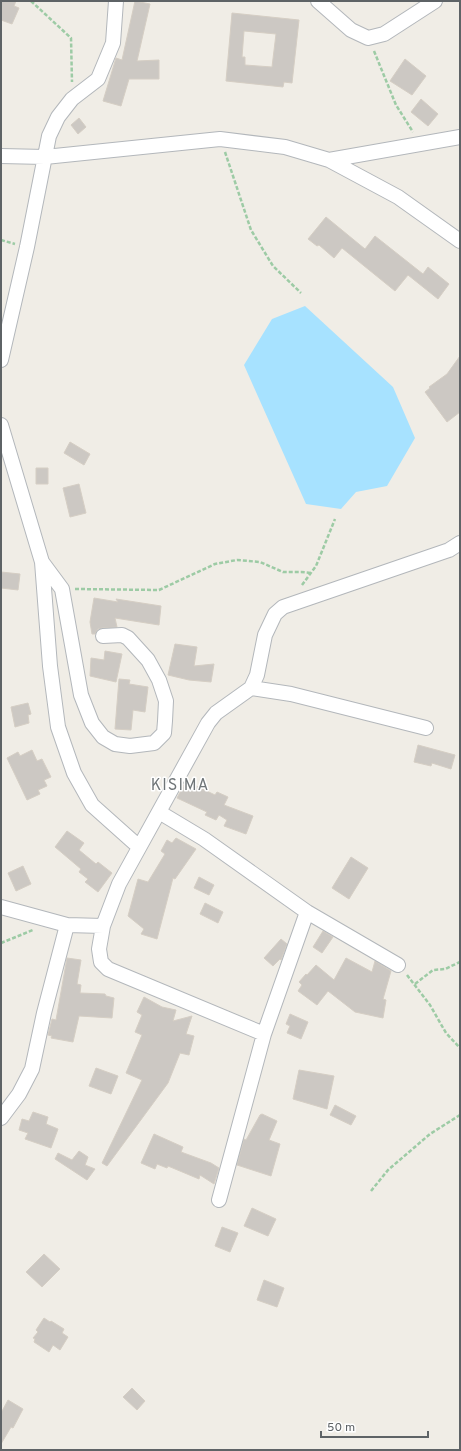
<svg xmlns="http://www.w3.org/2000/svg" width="461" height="1451" font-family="Overpass,sans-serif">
	<rect width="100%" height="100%" fill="#f0ede6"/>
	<path fill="#a7e2ff" d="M305 306 393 387 415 438 387 486 356 492 341 509 306 504 244 365 272 319Z"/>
	<path fill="#ccc8c3" stroke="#d5cec4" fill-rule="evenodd" d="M1 1H16L14 6 19 8 12 24 1 20Z
		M135 1 150 4 137 61 159 60V79H129L121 106 103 101 116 58 122 60Z
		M232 13 299 20 292 83 284 82 283 87 226 81ZM244 31 276 34 272 67 245 65V57H242Z
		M405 59 426 76 412 95 390 81Z
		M421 99 438 114 428 126 411 112Z
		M79 118 86 127 78 134 71 125Z
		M326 217 365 249 375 236 423 274 428 267 449 284 438 299 408 275 395 291 342 248 334 258 319 245 317 246 308 239Z
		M460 356V412L447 422 425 392 430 388 429 387 447 374Z
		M70 442 90 454 84 465 64 453Z
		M36 468H48V484H36Z
		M79 484 86 513 70 517 63 488Z
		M1 572 20 574 18 590 1 588Z
		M94 598 118 602 116 599 161 606 159 625 115 618 117 627 102 628 98 629 95 634H92L90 622Z
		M175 644 197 647 194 666 214 664 211 682 189 680 168 675Z
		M105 651 122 654 116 682 90 676 91 658 104 660Z
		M119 679 130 680 129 684 148 687 145 712 133 710 131 730 115 729Z
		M28 703 31 714 28 715 29 723 15 727 11 707Z
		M418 745 455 755 451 769 432 763 431 766 414 762Z
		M32 750 37 761 42 759 51 777 44 780 47 786 38 790 40 794 27 800 7 758 18 752 20 756Z
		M186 781 215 795 217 792 228 797 224 805 253 816 246 834 224 826 227 820 219 815 216 820 205 815 207 812 177 798Z
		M67 831 84 843 79 850 96 864 98 862 112 873 98 892 85 882 88 879 79 872 81 869 55 847Z
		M176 838 196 849 175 879 173 878 157 939 141 934 144 929 128 916 138 879 148 882 165 854 161 851 167 840 172 843Z
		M351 857 368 868 349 899 332 888Z
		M23 866 31 884 16 891 8 873Z
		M199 877 214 885 209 895 194 888Z
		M205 903 223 912 218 923 200 914Z
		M323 931 333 937 322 953 313 947Z
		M281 939 287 944 281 960 280 959 273 966 264 958Z
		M67 958 81 960 77 984 81 985 80 993 105 994 106 996 114 998 112 1018 79 1016 73 1042 51 1038 52 1036 48 1035 52 1019 56 1020Z
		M346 958 372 972 375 961 391 971 383 999 386 1000 383 1018 355 1012 328 991 317 1005 298 991 302 985 299 982 306 974 307 975 316 965 334 980Z
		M144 997 162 1007 176 1010 173 1021 192 1016 186 1034 194 1036 189 1055 180 1053 168 1083 107 1166 102 1163 142 1080 126 1073 142 1035 135 1032 142 1015 137 1012Z
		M290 1014 308 1022 301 1039 287 1033 290 1026 286 1024Z
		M96 1068 118 1076 111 1094 89 1086Z
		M299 1070 334 1076 327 1109 293 1099Z
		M335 1105 356 1116 351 1125 330 1115Z
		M33 1112 48 1117 46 1124 58 1129 51 1148 25 1139 28 1133 19 1130 22 1119 29 1121Z
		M262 1114 277 1121 269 1140 280 1144 271 1176 237 1165 244 1139 246 1140 260 1115Z
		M154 1134 183 1147 181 1152 211 1163 219 1168 214 1184 200 1175 199 1179 168 1166 167 1168 157 1164 155 1169 141 1163Z
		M79 1151 88 1157 85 1165 95 1169 87 1180 55 1159 58 1153 72 1160Z
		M252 1208 276 1219 268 1236 244 1226Z
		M222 1227 238 1233 230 1252 215 1246Z
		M44 1254 60 1269 42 1287 26 1272Z
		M264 1280 284 1288 277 1307 257 1300Z
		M44 1318 50 1322 51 1321 64 1329 62 1333 68 1337 60 1350 53 1345 49 1352 34 1342 35 1339 33 1338 38 1332 36 1330Z
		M132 1388 145 1401 137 1410 123 1397Z
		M8 1400 23 1409 13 1428 11 1427 1 1444V1413Z"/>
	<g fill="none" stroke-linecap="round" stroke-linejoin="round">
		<g stroke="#b3b7bb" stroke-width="16">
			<path id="street" d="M318 1 351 30 368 38 384 34 435 1
				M1 156 45 157 220 139 285 147 329 160 398 197 460 241
				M329 160 460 137
				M1 360 27 247 49 136 58 117 72 99 98 79 113 43 116 1
				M1 425 42 562 50 666 58 727 74 773 92 805 139 847
				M42 562 62 589 81 695 92 723 103 737 115 744 130 746 154 743 164 733 165 721 166 701 159 680 148 660 128 638 122 635 103 636
				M251 688 291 694 426 728
				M159 812 204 839 307 912 398 965
				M1 907 67 925 103 926
				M264 1034 108 969 101 962 99 949 103 926 119 884 208 723 216 713 251 688 257 675 265 635 275 614 283 607 449 550 460 543
				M1 1118 19 1094 32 1069 44 1013 67 925
				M219 1200 264 1034 307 912"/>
		</g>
		<path stroke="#9dcba5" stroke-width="2.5" stroke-dasharray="4 2" stroke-linecap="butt" d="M31 1 71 38 72 82
			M374 51 396 105 413 132
			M225 152 251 230 273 266 301 293
			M1 240 15 244
			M302 585 316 566 335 519
			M75 589 159 590 215 564 237 560 260 562 283 572H301L312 573
			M1 943 33 930
			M407 975 430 1005 446 1033 460 1048
			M415 984 433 970 445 969 460 962
			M371 1191 388 1170 430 1134 460 1115"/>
		<use href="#street" stroke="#fff" stroke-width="14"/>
	</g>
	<g text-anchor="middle" stroke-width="3" stroke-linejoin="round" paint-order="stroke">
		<g font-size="16" letter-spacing="1" fill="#6f7578" stroke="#fff">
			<text x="180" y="790">KISIMA</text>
		</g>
	</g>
	<rect width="461" height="1451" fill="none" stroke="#5e6366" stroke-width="4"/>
	<path d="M321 1431v6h107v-6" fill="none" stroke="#5e6366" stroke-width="2"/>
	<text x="327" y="1431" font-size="12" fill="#5e6366" stroke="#ffffff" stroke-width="3" paint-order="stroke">50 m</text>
</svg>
